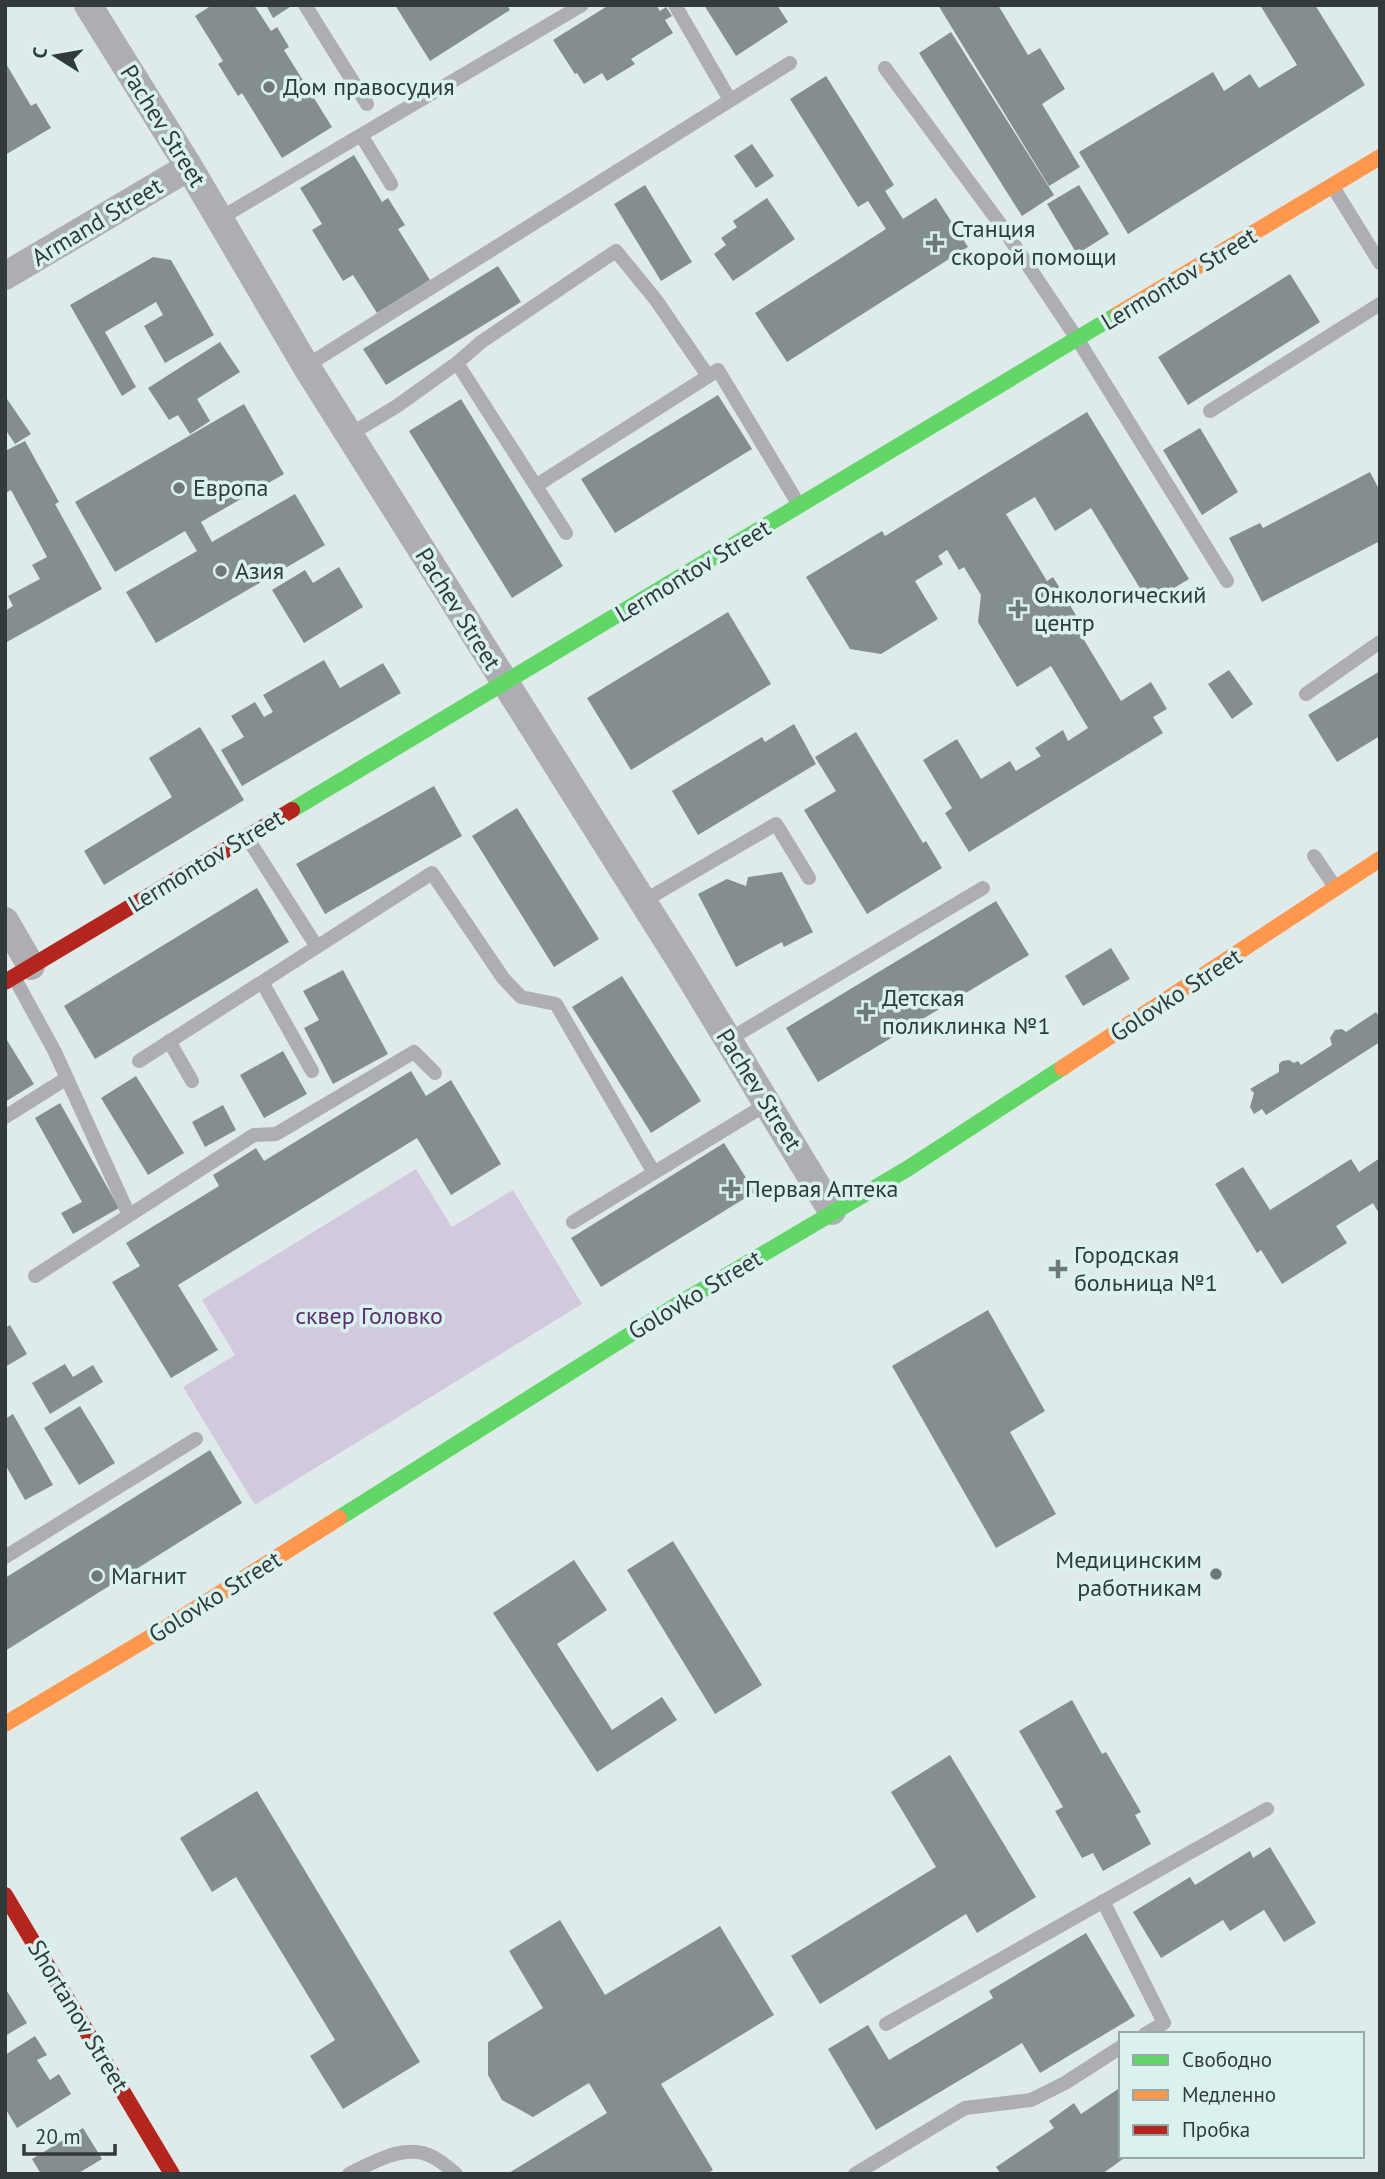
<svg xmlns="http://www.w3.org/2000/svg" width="1385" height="2179" font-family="'PT Sans',sans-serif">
	<rect width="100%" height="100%" fill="#dfebea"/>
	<path fill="#d3c9de" d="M416 1169 452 1227 513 1190 582 1304 255 1505 183 1387 235 1355 202 1300Z"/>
	<path fill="#858e8e" d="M208 5H254L271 31 277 27 289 47 284 50 332 127 282 158 242 93 238 96 218 64 223 61 195 16 209 7Z
		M266 5H293L273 18Z
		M395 5H507L510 10 430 61Z
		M609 5H656L660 11 666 7 672 16 665 20 673 33 631 59 635 64 607 81 602 73 584 84 577 73 575 74 553 40Z
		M704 5H777L788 22 736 56Z
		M938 5H998L1028 55 1040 48 1065 89 1042 104 1080 167 1049 186Z
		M1260 5H1315L1365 85 1128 234 1079 152 1213 72 1224 91 1250 74 1259 88 1297 65Z
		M951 32 1054 195 1022 216 919 53Z
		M5 62 31 106 36 103 51 128 5 155Z
		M826 76 894 185 885 191 903 219 936 198 968 247 787 362 755 313 886 229 868 201 858 207 790 99Z
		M752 144 774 176 756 188 734 156Z
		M354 155 382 202 388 198 405 225 398 229 430 280 377 313 353 275 343 281 312 230 322 224 300 188Z
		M645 185 692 262 661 281 614 204Z
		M1079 185 1109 234 1077 254 1047 204Z
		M767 198 795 239 733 281 714 254 726 245 721 238 737 227 733 221Z
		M153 257 171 260 214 335 165 363 144 326 163 315 156 302 105 332 136 387 122 396 70 305Z
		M498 266 521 302 386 385 363 349Z
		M1290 274 1320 322 1188 405 1158 357Z
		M220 342 240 372 197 399 210 421 190 434 178 415 169 420 148 388Z
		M718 395 752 449 615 533 581 479Z
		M5 396 31 434 15 444 5 429Z
		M461 399 563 566 512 598 409 431Z
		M244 404 284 474 201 522 212 542 295 494 325 545 156 643 126 592 197 551 185 531 115 572 75 502Z
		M1087 412 1189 579 1149 603 1091 508 1055 531 1035 497 1006 514 1047 581 1053 577 1086 632 1081 635 1121 701 1151 682 1167 709 1153 717 1163 733 969 852 945 813 952 808 923 760 957 739 981 779 1010 761 1016 771 1041 756 1035 748 1063 730 1068 741 1088 728 1051 666 1017 687 978 622 981 595 964 567 959 570 947 550 938 556 943 564 915 581 938 619 881 654 850 649 806 577 882 531 885 536Z
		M1200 428 1238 492 1202 515 1163 450Z
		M25 441 59 502 55 504 102 589 5 643V611L13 606 8 596 40 579 32 565 47 557 11 490 5 493V451Z
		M1370 472 1380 491V541L1262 602 1229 538 1260 523 1263 528Z
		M339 567 363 607 304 643 272 590 305 570 313 583Z
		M728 612 771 684 631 770 587 698Z
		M324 660 340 688 383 663 401 693 242 786 221 750 244 737 231 716 255 702 264 717 273 712 263 695Z
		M1229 670 1253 704 1232 719 1208 684Z
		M1380 671V736L1337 762 1308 715Z
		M794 724 816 764 698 835 672 791 762 737 765 742Z
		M200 727 244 800 104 885 84 851 172 797 149 758Z
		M856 732 923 843 926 841 942 868 867 914 804 810 836 791 815 757Z
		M434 786 462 836 325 914 296 864Z
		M517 808 599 939 554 967 472 836Z
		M782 872 813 932 784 947 782 942 736 967 698 894 727 879 746 886 748 877Z
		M257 888 289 942 95 1059 64 1006Z
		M996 901 1029 955 818 1082 786 1028Z
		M1111 948 1130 979 1083 1006 1065 976Z
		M343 970 388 1054 333 1084 304 1028 319 1020 303 991Z
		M622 976 701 1101 651 1133 572 1007Z
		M1376 1012 1380 1018V1042L1266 1115 1262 1109 1254 1114 1250 1107 1254 1093 1250 1089 1279 1072V1064L1282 1061 1289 1060 1294 1063 1298 1061 1301 1065 1332 1045 1330 1038 1335 1030 1342 1029 1346 1032Z
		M5 1037 34 1084 5 1102Z
		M283 1051 307 1094 264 1118 240 1075Z
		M411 1071 426 1096 451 1080 501 1164 451 1195 417 1138 178 1285 218 1350 171 1378 112 1282 140 1266 126 1243 219 1186 213 1175 234 1162 256 1148 264 1161Z
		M136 1076 184 1153 148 1175 101 1098Z
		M60 1103 119 1208 73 1234 61 1213 82 1202 35 1118Z
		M223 1105 236 1130 205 1147 192 1122Z
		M724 1143 755 1192 601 1287 571 1238Z
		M1380 1158V1215L1373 1203 1336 1226 1347 1243 1282 1284 1261 1250 1257 1253 1215 1184 1243 1167 1270 1210 1351 1159 1359 1172Z
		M988 1310 1045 1411 1010 1432 1056 1514 996 1548 892 1366Z
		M10 1325 27 1354 5 1367V1328Z
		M65 1364 73 1377 93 1365 103 1382 50 1414 32 1383Z
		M80 1406 115 1463 79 1485 44 1428Z
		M13 1414 53 1485 25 1500 5 1464V1419Z
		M210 1450 242 1503 5 1651V1578Z
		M673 1541 762 1685 715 1714 627 1570Z
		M574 1560 607 1610 557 1644 612 1730 662 1697 677 1720 597 1772 493 1613Z
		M1072 1700 1102 1754 1106 1752 1141 1812 1135 1815 1151 1844 1103 1871 1093 1853 1082 1858 1055 1811 1063 1807 1019 1731Z
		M950 1755 1036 1897 977 1933 966 1914 820 2004 791 1956 936 1867 891 1792Z
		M257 1791 420 2062 343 2109 310 2056 335 2040 236 1877 212 1892 180 1838Z
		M1270 1847 1316 1923 1284 1942 1264 1910 1230 1931 1223 1920 1161 1958 1133 1912 1190 1877 1195 1885 1250 1851 1253 1858Z
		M560 1920 605 1995 720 1926 774 2015 661 2084 713 2170 706 2174H507L607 2113 589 2083 533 2117 502 2100 488 2075V2042L543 2008 509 1951Z
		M1086 1933 1135 2016 1040 2073 1022 2043 876 2130 828 2049 868 2025 889 2060 993 1998 989 1991Z
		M5 1988 27 2023 5 2036Z
		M35 2036 47 2055 37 2060 50 2080 59 2074 71 2094 17 2128 5 2108V2055Z
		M1121 2087V2156H1127L1102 2174H1001L996 2167 1054 2128 1049 2121 1074 2103 1081 2114Z
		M83 2128 102 2159 77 2174H41L32 2159Z"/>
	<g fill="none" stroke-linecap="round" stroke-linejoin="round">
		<path stroke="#aeadb3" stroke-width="14" d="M305 5 367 104
			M675 5 730 100
			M885 68 998 221 1078 340 1227 581
			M361 135 582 5
			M1333 187 1380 263
			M219 219 361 135 391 184
			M457 363 481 342 616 251 656 300 708 376
			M306 366 790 63
			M1210 411 1380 304
			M349 435 397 406 457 363 566 533
			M537 485 718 370 799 505
			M1306 694 1380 642
			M248 839 317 947
			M1314 856 1335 887
			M642 902 776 824 809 878
			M14 977 55 1052 129 1215
			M262 982 312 1071
			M728 1040 983 888
			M169 1041 192 1081
			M139 1061 432 873 503 978 521 997 556 1004 654 1173
			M5 1117 67 1078
			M573 1222 767 1104
			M35 1276 254 1135 276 1134 414 1052 435 1073
			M5 1557 196 1439
			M1103 1901 1164 2023 1145 2034
			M886 2024 1267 1809
			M349 2174C374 2162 406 2142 433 2157 441 2161 449 2168 456 2174
			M855 2174 965 2108 1031 2100 1065 2083 1121 2047"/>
		<path stroke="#aeadb3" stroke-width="28" d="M88 5 189 167 306 366 681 962 832 1211
			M5 276 189 167
			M5 921 31 966"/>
		<path stroke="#63d668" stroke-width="16" d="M292 810 1118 314
			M339 1518 680 1303 907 1169 1062 1068"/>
		<path stroke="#ff974d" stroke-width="16" d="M1118 314 1380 157
			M1062 1068 1380 859
			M5 1724 157 1633 339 1518"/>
		<path stroke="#b3261e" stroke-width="16" d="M5 982 292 810
			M5 1895 172 2174"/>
	</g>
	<g fill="#6f7978" stroke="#d9f1ef" stroke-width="2.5">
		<circle cx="269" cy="87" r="7"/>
		<path d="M931.5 232.5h7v7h7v7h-7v7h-7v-7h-7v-7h7z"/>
		<circle cx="179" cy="488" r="7"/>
		<circle cx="221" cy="571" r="7"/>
		<path d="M1014.5 598.5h7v7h7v7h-7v7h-7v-7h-7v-7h7z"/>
		<path d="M862.5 1001.5h7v7h7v7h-7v7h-7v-7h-7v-7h7z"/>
		<path d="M727.5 1178.5h7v7h7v7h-7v7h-7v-7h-7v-7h7z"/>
		<path d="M1054.5 1258.5h7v7h7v7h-7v7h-7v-7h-7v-7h7z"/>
		<circle cx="1216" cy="1574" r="7"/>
		<circle cx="97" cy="1576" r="7"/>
	</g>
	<g text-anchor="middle" stroke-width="7" stroke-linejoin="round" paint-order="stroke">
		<g font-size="24" fill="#323b3b" stroke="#d9f1ef" text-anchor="start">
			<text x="283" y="95">Дом правосудия</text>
			<text x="951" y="237">Станция<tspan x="951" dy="28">скорой помощи</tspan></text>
			<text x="193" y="496">Европа</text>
			<text x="235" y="579">Азия</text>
			<text x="1034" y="603">Онкологический<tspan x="1034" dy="28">центр</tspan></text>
			<text x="882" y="1006">Детская<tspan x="882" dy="28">поликлинка №1</tspan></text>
			<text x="745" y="1197">Первая Аптека</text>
			<text x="1074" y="1263">Городская<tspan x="1074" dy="28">больница №1</tspan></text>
			<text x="1202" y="1568" text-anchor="end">Медицинским<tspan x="1202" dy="28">работникам</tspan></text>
			<text x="111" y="1584">Магнит</text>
		</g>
		<g font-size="24" fill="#323b3b" stroke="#d9f1ef">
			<text transform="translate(163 126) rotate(58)" y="8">Pachev Street</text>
			<text transform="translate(97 222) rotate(-31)" y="8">Armand Street</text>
			<text transform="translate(1179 279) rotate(-31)" y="8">Lermontov Street</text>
			<text transform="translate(693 571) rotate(-31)" y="8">Lermontov Street</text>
			<text transform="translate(458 609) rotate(58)" y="8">Pachev Street</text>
			<text transform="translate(206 861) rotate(-31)" y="8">Lermontov Street</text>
			<text transform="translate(1176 995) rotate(-33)" y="8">Golovko Street</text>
			<text transform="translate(759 1090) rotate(58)" y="8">Pachev Street</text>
			<text transform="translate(695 1295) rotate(-31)" y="8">Golovko Street</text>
			<text transform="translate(215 1597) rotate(-32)" y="8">Golovko Street</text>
			<text transform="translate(78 2016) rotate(59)" y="8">Shortanov Street</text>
		</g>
		<g font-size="24" fill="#5e2d6f" stroke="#d9f1ef">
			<text x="369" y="1324">сквер Головко</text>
		</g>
	</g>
	<rect width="1385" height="2179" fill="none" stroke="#323b3b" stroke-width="14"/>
	<rect x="1119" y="2032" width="245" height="126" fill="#d9f1ef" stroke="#96a8a7" stroke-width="2"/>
	<rect x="1133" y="2055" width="35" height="10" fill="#63d668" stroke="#96a8a7" stroke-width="2"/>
	<text x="1182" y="2067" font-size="21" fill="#323b3b">Свободно</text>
	<rect x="1133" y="2090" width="35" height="10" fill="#ff974d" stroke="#96a8a7" stroke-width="2"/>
	<text x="1182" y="2102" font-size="21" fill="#323b3b">Медленно</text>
	<rect x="1133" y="2125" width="35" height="10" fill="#b3261e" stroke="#96a8a7" stroke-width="2"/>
	<text x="1182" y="2137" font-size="21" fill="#323b3b">Пробка</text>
	<g transform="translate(56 56) rotate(281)" stroke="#d9f1ef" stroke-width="5" paint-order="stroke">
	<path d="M0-5L12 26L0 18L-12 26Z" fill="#323b3b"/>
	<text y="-10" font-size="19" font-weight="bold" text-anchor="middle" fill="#323b3b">С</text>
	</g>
	<path d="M24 2144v10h91v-10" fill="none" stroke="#323b3b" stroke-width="3.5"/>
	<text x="35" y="2144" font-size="21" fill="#323b3b" stroke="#d9f1ef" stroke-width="5" paint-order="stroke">20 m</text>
</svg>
